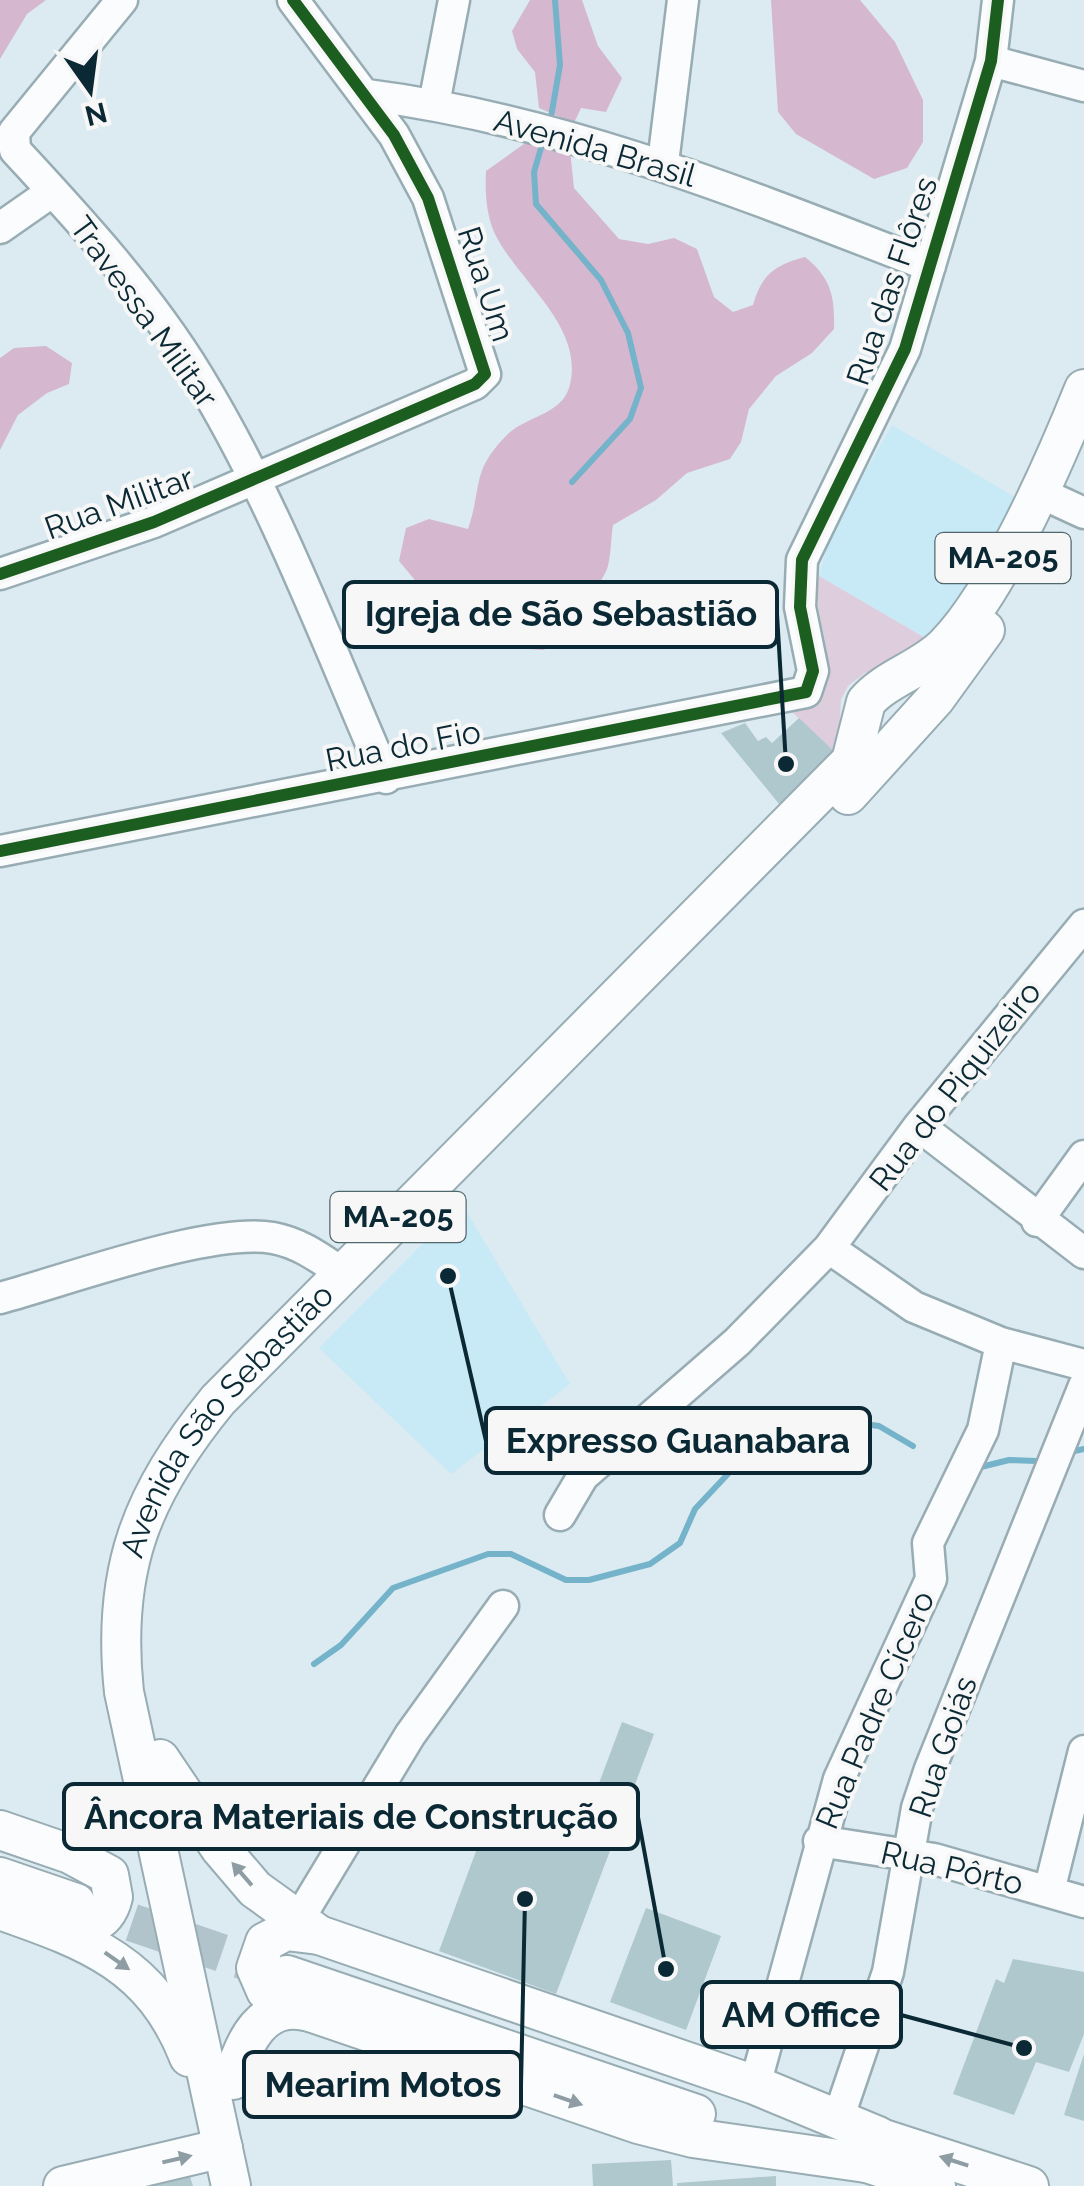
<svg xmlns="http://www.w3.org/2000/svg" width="1084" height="2186" font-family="Raleway,sans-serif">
	<rect width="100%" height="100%" fill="#dcebf1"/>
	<path fill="#c8e9f6" d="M892 425 1020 500 932 642 819 576 832 529Z
		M462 1204 570 1384 451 1474 319 1348Z"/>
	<path fill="#decddd" d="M819 576 932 642 906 663 865 673 848 686 841 700 838 755 792 712 818 700C845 666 809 615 819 576Z"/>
	<path fill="#d5b8cf" d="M0 0H46L27 14 0 59Z
		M530 0H582L598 46 622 78 606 112 581 108 574 123 539 108 535 72 517 49 512 31Z
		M771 0H860L895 42 923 100V142L907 168 874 179 796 134 778 112Z
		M531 139 570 150 574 188 619 239 648 244 674 238 697 249 714 297 733 312 753 305C762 274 775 265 805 257 831 278 835 296 834 329L812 353 776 376 749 409 741 442 730 459 687 473 656 500 613 525C611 538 611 553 608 566 600 592 561 626 544 650L512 648 419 585 399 561 406 528 429 519 468 529C483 485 470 471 509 433 526 417 561 414 569 388 587 327 516 280 494 232 486 213 485 192 486 171Z
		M46 346 72 363 69 384 47 393 18 415 0 450V358L14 348Z"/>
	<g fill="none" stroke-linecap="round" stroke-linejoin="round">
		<path stroke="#74b3ca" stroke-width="6" d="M551 117 560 65 555 0
			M541 148 534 172 536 204 601 280 628 333 641 388 630 419 572 482
			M1070 1452 1084 1449
			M981 1467 1009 1460 1036 1461
			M314 1664 341 1645 393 1588 488 1554H511L566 1580H589L650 1564 680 1543 695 1509 758 1442 818 1411 843 1421 879 1426 913 1446"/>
	</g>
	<path fill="#aec8cd" d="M799 718 838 755 784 810 721 733 745 723 758 741 766 737 772 743Z
		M622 1722 654 1734 556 1994 439 1951 489 1816 575 1847Z
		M646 1908 721 1936 686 2030 610 2002Z
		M1013 1959 1084 1972V2034L1069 2072 1036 2062 1014 2115 953 2094 996 1979 1004 1983Z
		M1084 2054V2121L1064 2115Z
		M671 2160 673 2186H593L592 2164Z
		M188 2170 193 2186H125Z
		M776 2176V2186H677V2183Z"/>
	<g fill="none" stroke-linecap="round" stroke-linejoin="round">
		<path stroke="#b2c4cb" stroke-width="38" stroke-dasharray="38 19" stroke-linecap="butt" d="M78 1904 286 1975"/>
		<g stroke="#97acb3" stroke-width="35">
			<path id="minor" d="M122 0 14 132 15 150C80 220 148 294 198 376 275 502 327 643 386 778
				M991 61 1084 86
				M367 95C563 120 747 195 930 266
				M434 104 454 0
				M663 163 683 0
				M0 228 53 191
				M1058 501 1084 513
				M0 574 154 522 475 384 485 374 428 198 394 135 293 0
				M0 851 806 692 813 671 800 607 802 560 905 349 991 61 998 0
				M919 1126 1084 1253
				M1037 1221 1084 1156
				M829 1248 914 1307 1001 1343 1084 1365
				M0 1298C67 1280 210 1227 273 1238 300 1243 320 1258 342 1273
				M560 1515 583 1476 737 1342 829 1248 919 1126 1084 925
				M819 1841 934 1859 1084 1902
				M1049 1891 1084 1751
				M297 1922 410 1735 503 1606
				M755 2085 839 1779 931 1579 928 1543 983 1430 1001 1343
				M838 2119 888 1972 917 1808 930 1769 1084 1386"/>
		</g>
		<g stroke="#97acb3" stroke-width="42">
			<g id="major">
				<path d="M848 795 935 699 985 630"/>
				<path d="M160 1759 220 1848 255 1889 319 1935 755 2085 878 2136"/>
				<path d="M0 1830 70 1854 109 1875 113 1897C106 1927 81 1930 54 1925"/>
				<path d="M0 1877 76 1903"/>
				<path d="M0 1910C88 1941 152 1963 189 2057"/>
				<path d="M319 1935 286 1931 265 1942 256 1968 266 1991 310 2012 638 2124 693 2138 866 2163"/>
				<path d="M287 1975 696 2114"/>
				<path d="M233 2080C243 2043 262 1999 310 2012"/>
				<path d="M856 2130 1029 2186"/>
				<path d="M846 2156 936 2186"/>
				<path d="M63 2186 223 2148"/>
				<path id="s1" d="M231 2186 124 1692C111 1570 141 1494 218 1400L851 761 866 702C886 678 923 669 946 645 999 590 1055 461 1084 389"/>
			</g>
		</g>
		<use href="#minor" stroke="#fafcfd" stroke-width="30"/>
		<use href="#major" stroke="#fafcfd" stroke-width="38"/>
		<g stroke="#f7f7f7" stroke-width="19">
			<path id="cycleway" d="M0 574 154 522 475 384 485 374 428 198 394 135 293 0
				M0 851 806 692 813 671 800 607 802 560 905 349 991 61 998 0"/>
		</g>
		<use href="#cycleway" stroke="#1b5e20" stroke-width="12"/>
	</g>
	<defs><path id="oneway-solid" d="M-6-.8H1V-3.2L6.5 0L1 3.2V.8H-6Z" transform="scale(2.5)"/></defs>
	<g fill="#8e9da3">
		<use href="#oneway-solid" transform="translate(242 1874) rotate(-131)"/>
		<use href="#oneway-solid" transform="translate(117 1961) rotate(35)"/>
		<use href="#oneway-solid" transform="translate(568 2100) rotate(19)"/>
		<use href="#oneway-solid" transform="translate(177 2159) rotate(-13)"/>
		<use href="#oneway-solid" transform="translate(954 2161) rotate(-162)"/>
	</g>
	<g text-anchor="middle" stroke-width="8" stroke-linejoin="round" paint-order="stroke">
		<g fill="#f7f7f7" stroke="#51676e" stroke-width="2.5">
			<rect x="935.5" y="533" width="135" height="50" rx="8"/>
			<rect x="330.5" y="1192" width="135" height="50" rx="8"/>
		</g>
		<g font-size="30" font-weight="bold" fill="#0a2934">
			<text x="1003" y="568">MA-205</text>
			<text x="398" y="1227">MA-205</text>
		</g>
		<g font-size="32" fill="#0a2934" stroke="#f7f7f7">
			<text transform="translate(595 148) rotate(16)" y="11">Avenida Brasil</text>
			<text transform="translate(892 281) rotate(-71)" y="11">Rua das Flôres</text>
			<text transform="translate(486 284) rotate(72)" y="11">Rua Um</text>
			<text transform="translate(144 312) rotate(54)" y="11">Travessa Militar</text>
			<text transform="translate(119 503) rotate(-20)" y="11">Rua Militar</text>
			<text transform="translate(403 746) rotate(-11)" y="11">Rua do Fio</text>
			<text transform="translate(955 1086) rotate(-52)" y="11">Rua do Piquizeiro</text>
			<text dy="11" stroke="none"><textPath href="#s1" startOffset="810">Avenida São Sebastião</textPath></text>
			<text transform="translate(875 1710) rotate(-67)" y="11">Rua Padre Cícero</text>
			<text transform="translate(943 1747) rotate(-71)" y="11">Rua Goiás</text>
			<text transform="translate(952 1868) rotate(13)" y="11">Rua Pôrto</text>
		</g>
	</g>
	<path fill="none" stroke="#0a2934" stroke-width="4" d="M786 764L777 614M448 1276L486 1441M666 1969L638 1817M1024 2048L901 2015M525 1899L521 2085"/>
	<g fill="#0a2934" stroke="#f7f7f7" stroke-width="4">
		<circle cx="786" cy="764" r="10"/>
		<circle cx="448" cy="1276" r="10"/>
		<circle cx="666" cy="1969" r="10"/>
		<circle cx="1024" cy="2048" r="10"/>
		<circle cx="525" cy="1899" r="10"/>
	</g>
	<g fill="#f7f7f7" stroke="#0a2934" stroke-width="4">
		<rect x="344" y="582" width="433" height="65" rx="10"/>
		<rect x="486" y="1408" width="384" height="65" rx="10"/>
		<rect x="64" y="1784" width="574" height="65" rx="10"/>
		<rect x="702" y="1982" width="199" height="65" rx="10"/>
		<rect x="244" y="2052" width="277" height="65" rx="10"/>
	</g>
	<g font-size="35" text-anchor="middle" font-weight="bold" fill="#0a2934">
		<text x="561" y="626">Igreja de São Sebastião</text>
		<text x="678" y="1453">Expresso Guanabara</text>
		<text x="351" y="1829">Âncora Materiais de Construção</text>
		<text x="801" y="2027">AM Office</text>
		<text x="383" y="2097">Mearim Motos</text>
	</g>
	<g transform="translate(90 90) rotate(166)" stroke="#f7f7f7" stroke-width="8" paint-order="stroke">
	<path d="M0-8L18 38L0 25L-18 38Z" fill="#0a2934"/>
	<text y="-15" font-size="28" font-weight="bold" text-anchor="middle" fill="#0a2934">N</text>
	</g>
</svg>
